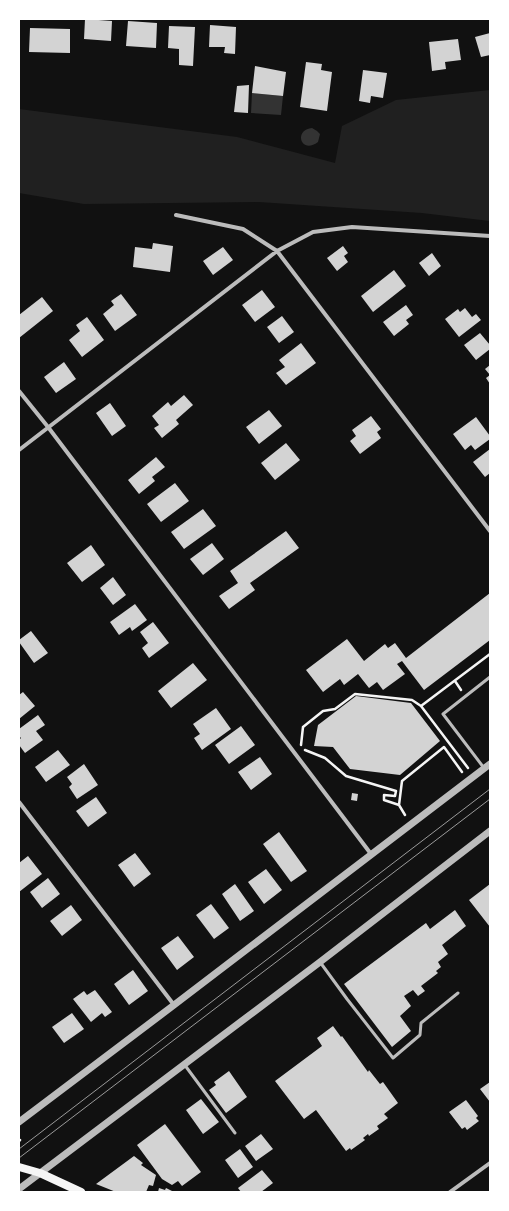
<svg xmlns="http://www.w3.org/2000/svg" width="509" height="1211" font-family="Poppins,sans-serif">
	<rect width="100%" height="100%" fill="#111"/>
	<path fill="#202020" d="M490 90V221L422 213 259 202 84 204 19 193V109L237 137 335 163 342 126 396 100Z"/>
	<path fill="#333" d="M252 93 283 96 281 115 251 113Z
		M312 128 317 131 320 134 318 142C301 155 293 130 312 128Z"/>
	<path fill="#d3d3d3" d="M85 19 112 21 111 41 84 39Z
		M128 21 157 23 156 48 126 46Z
		M210 25 236 27 235 54 224 53 225 47H209Z
		M169 26 195 27 193 66 179 65V49L168 48Z
		M30 28 70 29V53L29 52Z
		M490 33V55L481 57 475 37Z
		M458 39 461 60 445 62 446 69 432 71 429 42Z
		M306 62 322 64 321 70 332 72 327 111 300 107Z
		M255 66 286 72 283 96 252 93Z
		M363 70 387 73 383 98 371 96 370 103 359 101Z
		M249 85 248 113 234 112 237 86Z
		M153 243 173 246 170 272 133 267 135 247 152 249Z
		M343 246 348 253 344 256 348 262 337 271 327 258Z
		M223 247 233 260 213 275 203 261Z
		M432 253 441 266 429 276 419 263Z
		M394 270 406 286 373 312 361 296Z
		M262 290 275 307 255 322 242 305Z
		M121 294 137 315 115 331 103 314 114 305 111 301Z
		M42 297 53 311 19 338V315Z
		M406 305 413 315 406 320 409 324 394 336 383 322Z
		M465 308 472 317 476 314 481 320 459 337 445 319 458 309 460 312Z
		M282 316 294 332 279 343 267 327Z
		M87 317 104 340 82 357 69 340 80 331 76 325Z
		M480 333 490 345V349L476 360 464 345Z
		M301 343 316 363 286 385 276 373 285 367 279 360Z
		M64 362 76 379 56 393 44 377Z
		M490 365V384L486 378 490 375 485 369Z
		M184 395 193 405 176 420 179 424 162 438 154 428 159 425 152 416 168 402 171 406Z
		M110 403 126 426 112 436 96 413Z
		M269 410 282 426 259 444 246 427Z
		M371 416 381 429 377 432 381 438 360 454 350 441 356 436 352 430Z
		M476 417 490 436V439L475 450 471 445 465 450 453 434Z
		M286 443 300 460 275 480 261 463Z
		M490 449V473L485 477 473 462Z
		M156 457 165 467 152 477 155 481 139 494 128 480Z
		M175 483 189 501 161 522 147 504Z
		M203 509 216 526 184 549 171 532Z
		M286 531 299 548 250 583 255 590 229 609 219 596 238 583 230 571Z
		M212 543 224 559 203 575 190 559Z
		M91 545 105 565 82 582 67 563Z
		M113 577 126 595 113 605 100 588Z
		M490 593V640L424 690 402 661 397 664 405 674 383 690 377 682 369 688 358 674 344 685 340 679 323 692 306 670 347 639 364 661 385 644 388 648 395 643 406 658Z
		M135 604 147 620 132 631 130 627 119 635 110 622Z
		M153 622 169 643 149 658 142 648 148 643 140 632Z
		M31 631 48 653 34 663 19 642V640Z
		M193 663 207 680 171 708 158 691Z
		M23 692 35 706 19 719V695Z
		M356 696 411 703 440 741 400 775 350 769 333 747 314 746 318 725Z
		M216 708 231 729 202 750 194 738 200 734 193 724Z
		M38 715 45 725 36 731 43 740 25 753 19 745V740L21 738 19 736V729Z
		M241 726 255 745 229 764 215 745Z
		M58 750 70 765 46 782 35 767Z
		M260 757 272 774 251 790 238 772Z
		M84 764 98 785 77 799 69 787 72 784 67 777Z
		M352 793 358 794 357 801 351 800Z
		M96 797 107 813 88 827 76 811Z
		M279 832 307 871 291 882 263 844Z
		M135 853 151 874 134 887 118 865Z
		M28 856 42 874 19 892V863Z
		M266 869 282 890 264 904 248 882Z
		M48 878 60 894 42 908 30 892Z
		M235 884 254 911 240 921 222 894Z
		M490 884V927L469 900Z
		M211 904 229 928 214 939 196 915Z
		M71 905 82 920 62 936 50 921Z
		M455 910 466 926 442 945 448 954 438 962 441 967 436 971 438 973 421 986 425 991 418 996 413 990 404 996 411 1006 400 1016 411 1031 392 1047 344 984 426 923 430 929Z
		M178 936 194 957 177 970 161 948Z
		M133 970 148 991 129 1005 114 984Z
		M95 990 112 1012 105 1017 102 1013 91 1022 73 999 84 991 87 995Z
		M72 1013 84 1029 64 1043 52 1027Z
		M333 1026 341 1037 342 1036 368 1072 369 1070 380 1084 383 1082 398 1103 384 1114 388 1118 377 1126 379 1129 369 1136 368 1134 363 1138 365 1140 351 1150 350 1148 346 1151 316 1110 304 1119 275 1081 322 1046 317 1038Z
		M229 1071 247 1097 226 1113 209 1090 216 1085 214 1082Z
		M490 1082V1102L480 1089Z
		M201 1099 219 1122 203 1134 186 1110Z
		M466 1100 478 1116 476 1118 479 1121 467 1130 465 1127 462 1129 449 1112Z
		M165 1124 201 1172 182 1186 178 1181 172 1185 162 1179 137 1145Z
		M261 1134 273 1149 256 1161 245 1146Z
		M240 1149 253 1167 238 1178 225 1160Z
		M134 1156 143 1163 141 1165 156 1175 153 1186 149 1185 146 1192H116L96 1184Z
		M262 1170 273 1183 261 1192H241L238 1188Z
		M159 1188 165 1190 166 1188 174 1192H158Z"/>
	<g fill="none" stroke-linecap="round" stroke-linejoin="round">
		<path stroke="#f5f5f5" stroke-width="2.5" d="M455 681 461 690
			M301 745 303 727 323 711 335 709 355 694 412 700 421 706
			M305 750 325 758 346 776 396 791 395 796 384 795V800L399 805
			M468 768 421 706 490 654
			M405 815 399 805 402 781 444 747 462 772
			M19 1141 20 1140"/>
		<path stroke="#bcbcbc" stroke-width="3" d="M484 768 443 714 490 677
			M320 962 347 999 393 1058 420 1035 421 1023 458 993
			M184 1064 235 1133"/>
		<path stroke="#bcbcbc" stroke-width="4" d="M176 215 243 229 277 251 313 232 352 227 490 236
			M19 391 48 427 371 854
			M19 450 277 251 490 531
			M19 802 174 1005
			M450 1192 490 1163"/>
		<path stroke="#bcbcbc" stroke-width="7" d="M19 1122 174 1005 490 764
			M19 1189 320 962 490 831"/>
		<path stroke="#f5f5f5" stroke-width="8" d="M19 1167 40 1173 81 1192"/>
		<path stroke="#9a9a9a" stroke-width="1" d="M19 1149 490 789
			M19 1158 490 799"/>
	</g>
	<rect width="509" height="1211" fill="none" stroke="#ffffff" stroke-width="40"/>
</svg>
